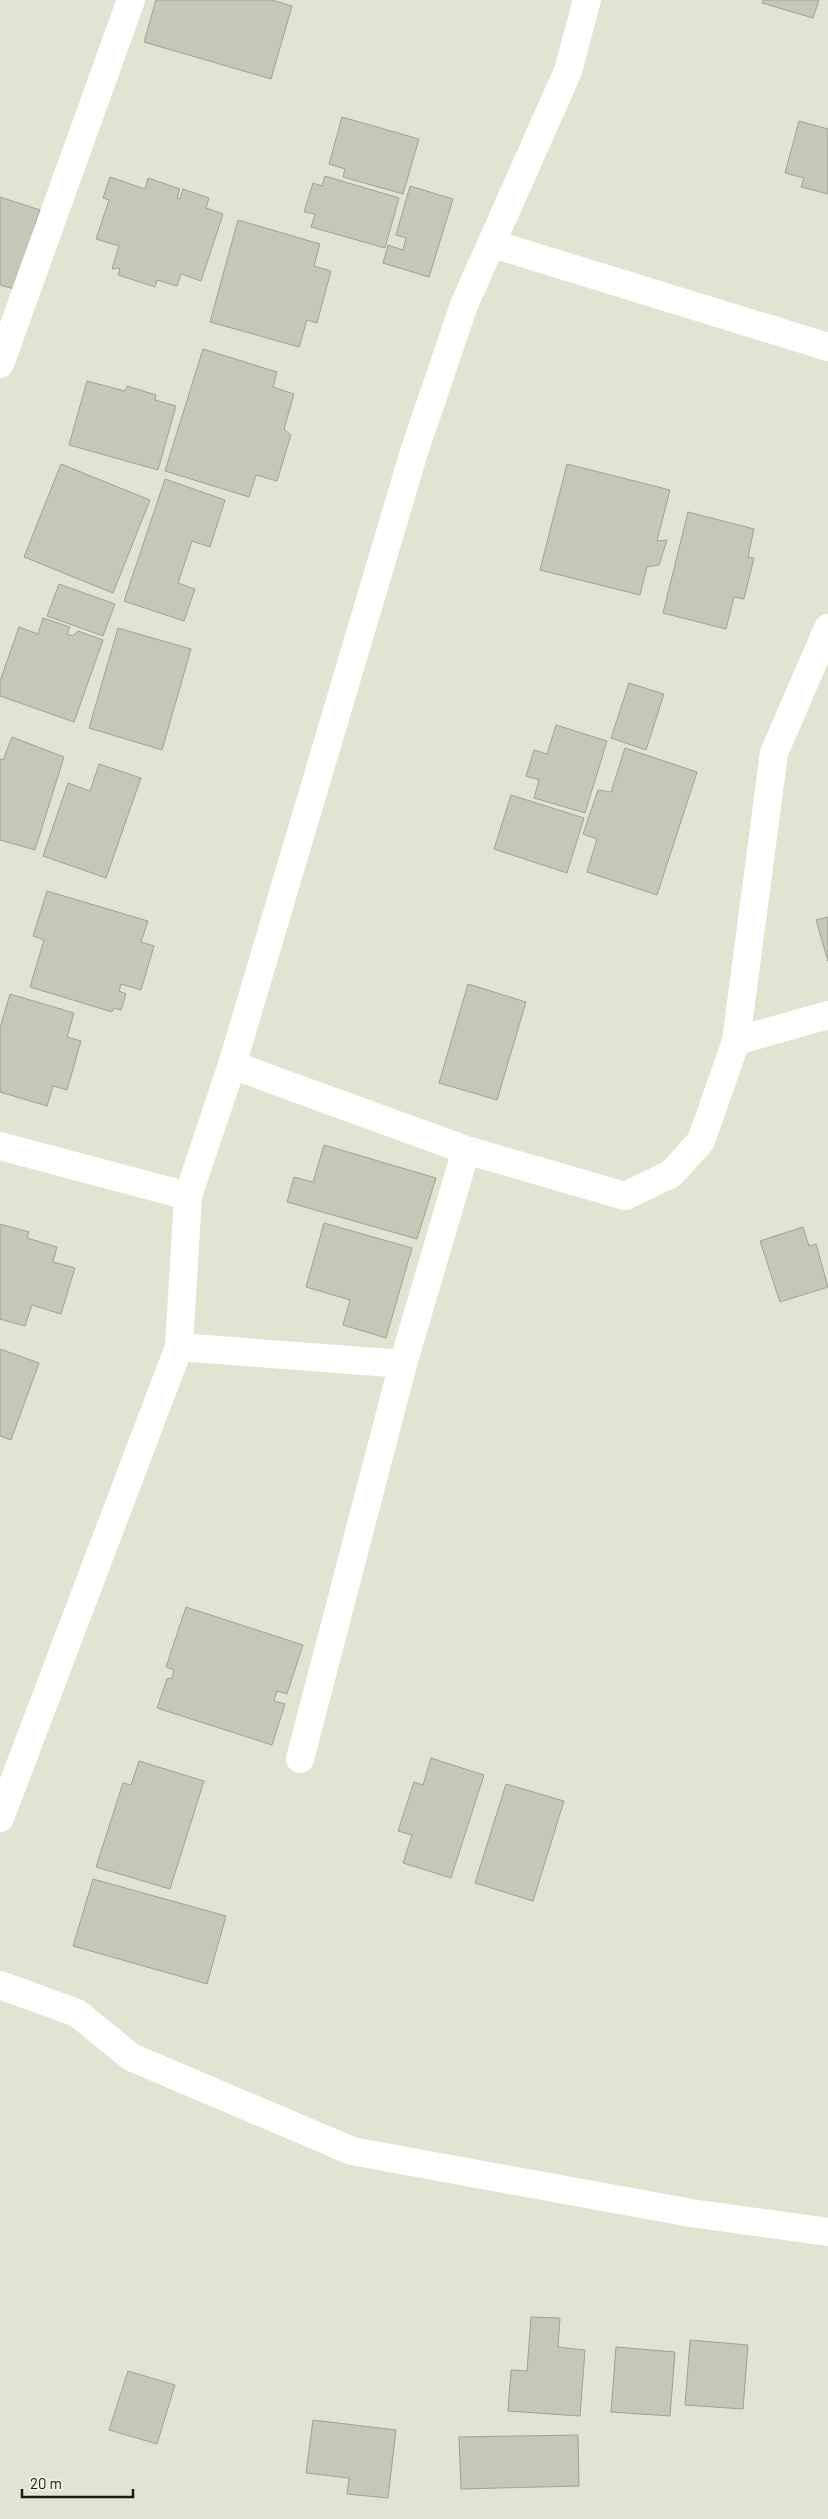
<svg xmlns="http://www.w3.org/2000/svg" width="828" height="2519" font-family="Barlow,sans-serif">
	<rect width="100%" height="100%" fill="#e2e3d1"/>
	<path fill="#c7c7b6" stroke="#a0a190" d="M156 0H272L292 6 271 79 144 42Z
		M763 0H819L813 18 762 3Z
		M342 117 419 139 403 194 343 177 345 169 329 164Z
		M799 121 828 129V194L801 187 804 178 785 173Z
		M325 176 399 198 385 248 311 227 315 214 304 212 313 183 322 186Z
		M110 177 145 189 148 178 180 189 177 198 180 199 183 189 209 198 206 208 223 214 201 281 181 274 177 286 157 280 155 287 118 275 120 268 112 269 119 246 96 239 109 200 103 198Z
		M410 186 453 199 429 277 383 263 388 245 403 250 406 238 396 235Z
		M0 197 40 210 14 289 0 285Z
		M238 220 320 244 314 266 331 271 317 323 307 320 299 347 210 322Z
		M203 349 277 372 273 387 294 394 284 429 291 435 277 481 256 475 249 497 165 471Z
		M87 381 125 391 127 386 156 395 155 400 176 406 158 470 69 445Z
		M61 464 150 500 113 593 24 557Z
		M567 464 670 490 657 541 667 540 659 565 647 567 640 595 540 570Z
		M165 479 225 500 210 547 192 541 178 583 195 589 184 621 124 601Z
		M688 512 754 529 748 557 754 558 744 599 734 597 726 629 663 613Z
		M59 584 115 604 103 636 47 616Z
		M43 618 70 627 67 634 73 636 78 631 103 640 74 722 0 696V681L19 627 38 634Z
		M118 628 191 649 162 750 89 728Z
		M629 683 664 694 646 750 611 738Z
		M556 725 607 741 585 813 534 798 539 780 526 776 534 750 547 754Z
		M12 737 64 757 35 850 0 840V759L3 760Z
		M625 748 697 772 657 895 587 872 597 839 583 834 598 790 611 792Z
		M99 764 141 778 106 878 43 856 68 783 90 791Z
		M511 795 584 818 567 873 494 849Z
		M47 891 148 921 141 942 154 946 141 990 121 984 119 991 126 994 121 1010 114 1008 112 1012 30 987 44 940 33 936Z
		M828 917V961L816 920Z
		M468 984 526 1002 497 1100 439 1083Z
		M10 994 74 1013 67 1037 81 1041 67 1090 53 1086 47 1106 0 1092V1028Z
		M324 1145 436 1178 417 1239 287 1202 294 1177 313 1182Z
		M324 1223 412 1248 386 1338 343 1325 350 1300 306 1287Z
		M0 1224 29 1232 27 1238 57 1247 53 1262 75 1268 61 1314 32 1305 25 1326 0 1319Z
		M803 1227 809 1246 816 1244 828 1287 780 1302 760 1241Z
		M0 1349 39 1363 11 1440 0 1436Z
		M186 1607 303 1645 287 1694 277 1691 274 1701 285 1704 272 1745 157 1708 167 1679 172 1678 174 1670 166 1667Z
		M431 1758 484 1775 451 1878 403 1863 412 1835 398 1831 414 1782 423 1785Z
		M139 1761 204 1781 170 1889 96 1867 123 1783 131 1785Z
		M506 1784 564 1801 533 1901 475 1883Z
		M93 1879 226 1916 207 1984 73 1946Z
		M531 2317 560 2318 558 2347 585 2350 580 2416 508 2411 511 2370 527 2371Z
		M690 2340 748 2345 743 2409 685 2405Z
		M616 2347 675 2352 670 2416 611 2412Z
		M128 2371 175 2385 157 2444 109 2430Z
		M313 2420 396 2430 388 2498 347 2494 349 2478 306 2473Z
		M578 2435 579 2486 461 2489 459 2437Z"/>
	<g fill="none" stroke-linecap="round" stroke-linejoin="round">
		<path stroke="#fff" stroke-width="28" d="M493 244 828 347
			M0 364 131 0
			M736 1041 828 1015
			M232 1065 466 1150 625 1196 671 1174 701 1141 736 1041 774 753 828 628
			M0 1146 188 1196
			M179 1347 403 1364
			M300 1759 403 1364 466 1150
			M0 1818 179 1347 188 1196 232 1065 414 452 464 305 568 71 587 0
			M0 1985 77 2013 131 2057 352 2151 691 2213 828 2232"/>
	</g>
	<path d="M22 2489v8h111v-8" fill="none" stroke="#1b1b15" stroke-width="2.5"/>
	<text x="30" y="2489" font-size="15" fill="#1b1b15" stroke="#eff0de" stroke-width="4" paint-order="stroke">20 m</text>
</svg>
